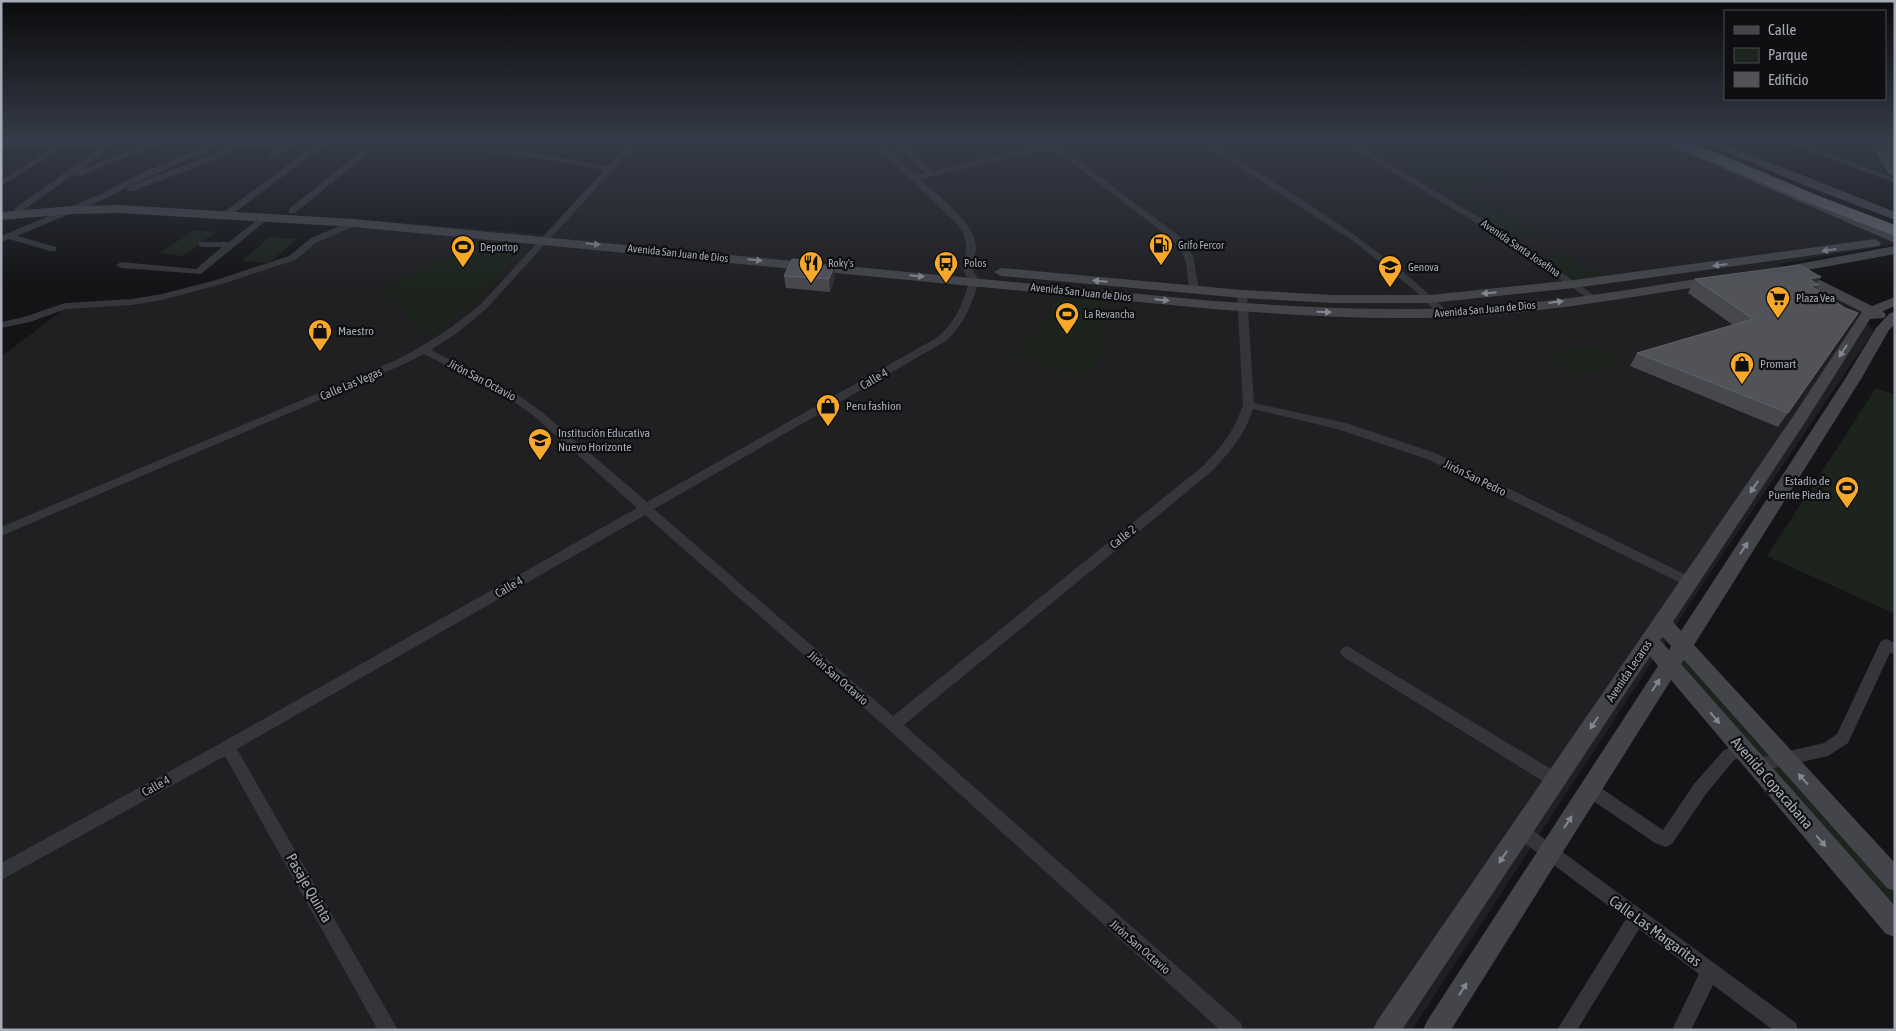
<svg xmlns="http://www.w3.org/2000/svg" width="1896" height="1031" font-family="'Asap Condensed',sans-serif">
	<rect width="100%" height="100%" fill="#141416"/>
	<path fill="#202023" d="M635 140H1661L1895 236V244L1779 264 1860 310 1873 332 1712 570 1412 1030H1V357L72 303 122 302 206 287 294 260 316 241 363 220 547 235Z"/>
	<path fill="#1c241d" d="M1790 140H1864L1887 176Z
		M1443 147 1502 177 1465 188 1408 156Z
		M1423 165 1462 187 1444 190 1408 170Z
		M1469 192 1543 238 1509 233 1455 197Z
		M194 230 216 232 183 256 160 253Z
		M270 237 297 239 269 263 242 261Z
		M473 242 526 246C494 282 470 309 430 336L378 290Z
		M1559 249 1598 276 1575 280 1546 260Z
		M1054 297 1106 303 1100 359 1084 379 1014 356 1050 315Z
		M1601 346 1623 365 1570 378 1545 352Z
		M1876 388 1895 395V614L1767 556Z
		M1683 647 1780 757 1756 762 1673 664Z
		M1784 762 1895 886V918L1762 767Z"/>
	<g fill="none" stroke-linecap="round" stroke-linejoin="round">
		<path fill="#35363b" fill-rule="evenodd" d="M112 140H121L80 170 157 140H169L80 176 73 175 21 212H15V208L100 148H62L1 186V180L52 148 1 147V143L107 144Z
			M220 140H231L127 187 211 155 241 140H251L245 144 289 142 293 144 271 159 267 157 279 148 236 149 217 159 133 191H127V187L107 198 17 236 56 247V251H50L9 239 1 242V236L101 194 141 173Z
			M322 140H331L230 216H224V212Z
			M375 140H384L295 213H289V209Z
			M632 140H640L487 308 457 333 431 350 514 392 542 412 647 502 938 337C956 321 963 304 969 281L962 268C967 251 969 240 958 225L870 140H879L916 175 925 173 890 140H899L933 171 1067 140H1082L1060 147 1179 236 1193 256 1199 290 1194 293 1189 290 1186 262 1181 251 1173 240 1052 148 920 179C936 194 971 220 975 241 978 250 974 259 972 268L979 281C972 305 964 324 946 341L654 509 893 716 1203 466C1223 445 1233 433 1243 405L1237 294 1242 291 1247 294 1254 403 1346 423 1435 453 1695 579 1697 582 1695 585H1685L1427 459 1337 429 1253 409C1244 436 1231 451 1211 472L904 725 1241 1023 1243 1030H1220L888 729 645 515 237 749 398 1030H378L225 756 1 880V863L223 742 637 508 534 416 506 396 424 354 402 365 1 536V527L394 361C426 345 454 327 481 304L604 170 539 158 483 152H480V148L539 154 607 166Z
			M1197 140H1207L1215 145 1235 140H1249L1220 149C1300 198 1379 245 1447 311V315H1439L1414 290 1356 243Z
			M1340 140H1350L1505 233 1598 298 1596 300H1590L1499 237Z
			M1780 140H1792L1895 178V183Z
			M265 214 268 215V219L201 274 121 268 116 265 121 262 196 269 222 247H202L199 246V242H229Z
			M354 220 357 221V225L317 242 295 260 222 284 162 300 132 305 66 309 30 322 1 328V322L24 317 65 303 132 299 162 294 216 280 289 256 311 238Z
			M1886 639 1895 643V654L1890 653 1848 743 1828 756 1756 772 1750 770 1748 765 1750 760 1824 743 1837 734 1879 645 1881 641Z
			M1347 646 1561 775 1563 780 1561 785 1555 787 1549 785 1342 656 1340 652 1342 648Z
			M1743 743 1748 745 1751 750 1748 755 1734 760 1706 794 1672 844 1666 847 1655 843 1583 794 1581 789 1583 784 1589 782 1595 784 1663 830 1694 784 1724 750Z
			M1521 823 1527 826 1796 1023 1798 1030H1773L1713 985 1691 1030H1672L1699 974 1639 929 1577 1030H1557L1626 919 1515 836 1513 831 1515 826Z"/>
		<path fill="#43454b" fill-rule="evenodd" d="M1657 140H1672L1895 234V243Z
			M1699 140H1714L1895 212V220L1799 183Z
			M120 205 354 219 1213 301C1300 307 1388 312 1475 307 1556 303 1636 288 1716 276L1723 280 1716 284C1636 296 1556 311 1475 316 1388 321 1300 316 1213 309L354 227 120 213 72 214 1 220V212L72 206Z
			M1875 239 1881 243 1879 246 1574 288 1430 303H1331L1242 298 1001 276 994 272 1001 268 1242 290 1331 295H1430L1574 280Z
			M1895 246V254L1802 271 1872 306 1895 297V306L1883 311 1886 315 1884 318 1870 319 1806 421 1673 622 1681 631 1845 379 1876 328 1890 313 1895 312V324L1889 330 1861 379 1694 645 1895 863V891L1887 888 1684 660 1681 664 1895 906V937L1886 934 1671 680 1451 1030H1423L1427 1021 1658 666 1650 656 1402 1030H1373L1377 1021 1792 418 1862 312 1793 277 1792 273 1782 275 1775 271 1782 267ZM1663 637 1671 646 1669 650 1660 640Z"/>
		<path fill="#61646c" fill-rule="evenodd" d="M1667 140H1687L1819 196 1895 225V236L1807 202 1669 143Z"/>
	</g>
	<path fill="#47484e" d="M1867 140H1895V176L1889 174Z
		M807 260 808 265 835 279 830 292 786 288 784 276Z
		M1695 279 1817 284 1816 290 1845 308 1858 313 1778 427 1630 366 1637 353 1733 325 1688 293Z"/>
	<path fill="#2e2f33" d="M834 267 835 279 830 292 829 279Z
		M1821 277 1815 286 1819 285 1810 298 1809 279Z"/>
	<path fill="#515359" stroke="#5e6168" d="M1887 140H1895V152Z
		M792 259 807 260 805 265 834 267 829 279 784 276Z
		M1800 265 1821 277 1809 279 1819 285 1811 286 1845 308 1858 313 1788 413 1637 353 1753 319 1695 279Z"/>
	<defs><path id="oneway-solid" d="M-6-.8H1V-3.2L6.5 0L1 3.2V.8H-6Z" transform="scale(1.25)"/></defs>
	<g fill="#838791">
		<use href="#oneway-solid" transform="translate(593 244) rotate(6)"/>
		<use href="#oneway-solid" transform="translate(1829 250) rotate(172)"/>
		<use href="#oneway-solid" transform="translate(755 260) rotate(6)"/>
		<use href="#oneway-solid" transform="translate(1720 265) rotate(173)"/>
		<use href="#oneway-solid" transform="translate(917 276) rotate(6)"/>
		<use href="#oneway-solid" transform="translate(1100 281) rotate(-175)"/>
		<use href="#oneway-solid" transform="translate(1489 293) rotate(174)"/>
		<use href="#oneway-solid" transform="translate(1162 300) rotate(6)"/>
		<use href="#oneway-solid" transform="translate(1556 302) rotate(-7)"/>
		<use href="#oneway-solid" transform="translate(1324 312) rotate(2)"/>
		<use href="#oneway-solid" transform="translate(1843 351) rotate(123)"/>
		<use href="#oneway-solid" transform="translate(1754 487) rotate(124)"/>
		<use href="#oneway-solid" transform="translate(1744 548) rotate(-57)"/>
		<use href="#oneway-solid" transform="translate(1656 685) rotate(-57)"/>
		<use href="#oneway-solid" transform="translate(1715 718) rotate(50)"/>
		<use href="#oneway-solid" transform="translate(1594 723) rotate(124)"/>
		<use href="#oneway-solid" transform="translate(1803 779) rotate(-132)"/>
		<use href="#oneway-solid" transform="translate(1568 822) rotate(-57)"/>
		<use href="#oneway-solid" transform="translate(1821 841) rotate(49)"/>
		<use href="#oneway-solid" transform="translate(1503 857) rotate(124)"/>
		<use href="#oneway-solid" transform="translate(1463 989) rotate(-58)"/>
	</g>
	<linearGradient id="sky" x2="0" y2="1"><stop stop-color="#0b0b0c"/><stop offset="0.49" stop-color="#343a47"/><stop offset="1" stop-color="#343a47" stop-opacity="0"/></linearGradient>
	<rect width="1896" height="285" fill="url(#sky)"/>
	<defs>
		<g id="fuel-pin" transform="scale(1.25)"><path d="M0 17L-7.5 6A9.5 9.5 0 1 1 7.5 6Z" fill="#f8a92a" stroke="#0f0f11"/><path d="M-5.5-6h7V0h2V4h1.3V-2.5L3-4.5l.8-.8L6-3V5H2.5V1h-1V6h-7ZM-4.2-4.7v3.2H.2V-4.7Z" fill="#111"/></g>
		<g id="stadium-pin" transform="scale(1.25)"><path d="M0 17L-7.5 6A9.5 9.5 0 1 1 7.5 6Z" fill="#f8a92a" stroke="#0f0f11"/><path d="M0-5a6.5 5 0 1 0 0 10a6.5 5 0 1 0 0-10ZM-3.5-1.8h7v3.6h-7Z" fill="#111"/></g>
		<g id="restaurant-pin" transform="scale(1.25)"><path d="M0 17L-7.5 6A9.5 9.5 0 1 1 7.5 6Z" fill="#f8a92a" stroke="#0f0f11"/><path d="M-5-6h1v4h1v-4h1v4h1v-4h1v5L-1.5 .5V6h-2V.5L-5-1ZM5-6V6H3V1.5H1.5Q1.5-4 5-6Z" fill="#111"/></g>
		<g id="bus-pin" transform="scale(1.25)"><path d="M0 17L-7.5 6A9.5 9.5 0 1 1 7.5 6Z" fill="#f8a92a" stroke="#0f0f11"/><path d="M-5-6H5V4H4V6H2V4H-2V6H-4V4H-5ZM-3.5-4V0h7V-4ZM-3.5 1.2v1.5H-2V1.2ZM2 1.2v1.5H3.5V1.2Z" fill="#111"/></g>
		<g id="school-pin" transform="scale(1.25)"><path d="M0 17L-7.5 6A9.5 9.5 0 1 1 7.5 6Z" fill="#f8a92a" stroke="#0f0f11"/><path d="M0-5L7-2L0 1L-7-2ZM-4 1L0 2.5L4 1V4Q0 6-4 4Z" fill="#111"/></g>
		<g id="supermarket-pin" transform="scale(1.25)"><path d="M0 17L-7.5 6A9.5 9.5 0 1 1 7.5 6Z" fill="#f8a92a" stroke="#0f0f11"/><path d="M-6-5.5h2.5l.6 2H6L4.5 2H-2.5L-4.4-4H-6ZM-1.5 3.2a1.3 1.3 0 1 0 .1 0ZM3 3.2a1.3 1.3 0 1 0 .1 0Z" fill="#111"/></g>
		<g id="shop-pin" transform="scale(1.25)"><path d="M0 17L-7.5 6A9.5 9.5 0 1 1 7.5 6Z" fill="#f8a92a" stroke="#0f0f11"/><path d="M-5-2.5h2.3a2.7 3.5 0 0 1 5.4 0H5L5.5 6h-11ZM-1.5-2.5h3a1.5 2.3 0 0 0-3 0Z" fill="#111"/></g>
	</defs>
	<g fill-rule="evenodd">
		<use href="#fuel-pin" x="1161" y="245"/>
		<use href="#stadium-pin" x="463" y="247"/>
		<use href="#restaurant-pin" x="811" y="263"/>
		<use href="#bus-pin" x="946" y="263"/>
		<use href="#school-pin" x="1390" y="267"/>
		<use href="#supermarket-pin" x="1778" y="298"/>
		<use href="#stadium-pin" x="1067" y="314"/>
		<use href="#shop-pin" x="320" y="331"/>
		<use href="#shop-pin" x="1742" y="364"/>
		<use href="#shop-pin" x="828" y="406"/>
		<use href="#school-pin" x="540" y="440"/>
		<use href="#stadium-pin" x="1847" y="488"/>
	</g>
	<g text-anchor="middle" stroke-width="4.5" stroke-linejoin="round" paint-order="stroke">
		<g font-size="11" fill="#a5abb7" stroke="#0f0f11" text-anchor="start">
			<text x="1178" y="249">Grifo Fercor</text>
			<text x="480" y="251">Deportop</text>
			<text x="828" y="267">Roky's</text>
			<text x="964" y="267">Polos</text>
			<text x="1408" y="271">Genova</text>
			<text x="1796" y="302">Plaza Vea</text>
			<text x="1084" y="318">La Revancha</text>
		</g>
		<g font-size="11" fill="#a5abb7" stroke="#0f0f11">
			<text transform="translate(1521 248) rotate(34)" y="4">Avenida Santa Josefina</text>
			<text transform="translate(678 253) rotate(6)" y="4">Avenida San Juan de Dios</text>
			<text transform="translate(1081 292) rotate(6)" y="4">Avenida San Juan de Dios</text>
			<text transform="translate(1485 309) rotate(-5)" y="4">Avenida San Juan de Dios</text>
		</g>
		<g font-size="12" fill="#a5abb7" stroke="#0f0f11" text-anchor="start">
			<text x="338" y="335">Maestro</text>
			<text x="1760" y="368">Promart</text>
			<text x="846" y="410">Peru fashion</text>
			<text x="558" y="437">Institución Educativa<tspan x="558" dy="14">Nuevo Horizonte</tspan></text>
			<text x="1830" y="485" text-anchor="end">Estadio de<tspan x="1830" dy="14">Puente Piedra</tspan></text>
		</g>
		<g font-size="12" fill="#a5abb7" stroke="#0f0f11">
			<text transform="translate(874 379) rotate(-30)" y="4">Calle 4</text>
			<text transform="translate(482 380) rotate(28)" y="4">Jirón San Octavio</text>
			<text transform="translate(351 384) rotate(-23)" y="4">Calle Las Vegas</text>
			<text transform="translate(1475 478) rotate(26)" y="4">Jirón San Pedro</text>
			<text transform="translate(1123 537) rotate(-39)" y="4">Calle 2</text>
			<text transform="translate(509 587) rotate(-30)" y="4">Calle 4</text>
			<text transform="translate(1629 671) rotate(-56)" y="4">Avenida Lecaros</text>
			<text transform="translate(838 678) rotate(41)" y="4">Jirón San Octavio</text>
			<text transform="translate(156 786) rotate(-29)" y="4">Calle 4</text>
			<text transform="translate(1140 947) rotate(41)" y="4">Jirón San Octavio</text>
		</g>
		<g font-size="15" fill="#a5abb7" stroke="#0f0f11">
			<text transform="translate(1772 783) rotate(49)" y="5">Avenida Copacabana</text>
			<text transform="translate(309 888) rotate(60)" y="5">Pasaje Quinta</text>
			<text transform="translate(1655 931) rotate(36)" y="5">Calle Las Margaritas</text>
		</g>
	</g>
	<rect width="1896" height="1031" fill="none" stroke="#a5abb7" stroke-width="5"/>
	<rect x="1724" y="10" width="162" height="90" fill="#0f0f11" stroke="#4b4d53"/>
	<rect x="1734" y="26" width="25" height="8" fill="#43454b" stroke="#4b4d53"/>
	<text x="1768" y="35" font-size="15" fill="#a5abb7">Calle</text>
	<rect x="1734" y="48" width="25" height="15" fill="#1c241d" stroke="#4b4d53"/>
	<text x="1768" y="60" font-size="15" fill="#a5abb7">Parque</text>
	<rect x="1734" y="72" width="25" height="15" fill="#515359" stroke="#4b4d53"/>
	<text x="1768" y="85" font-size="15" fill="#a5abb7">Edificio</text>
</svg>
